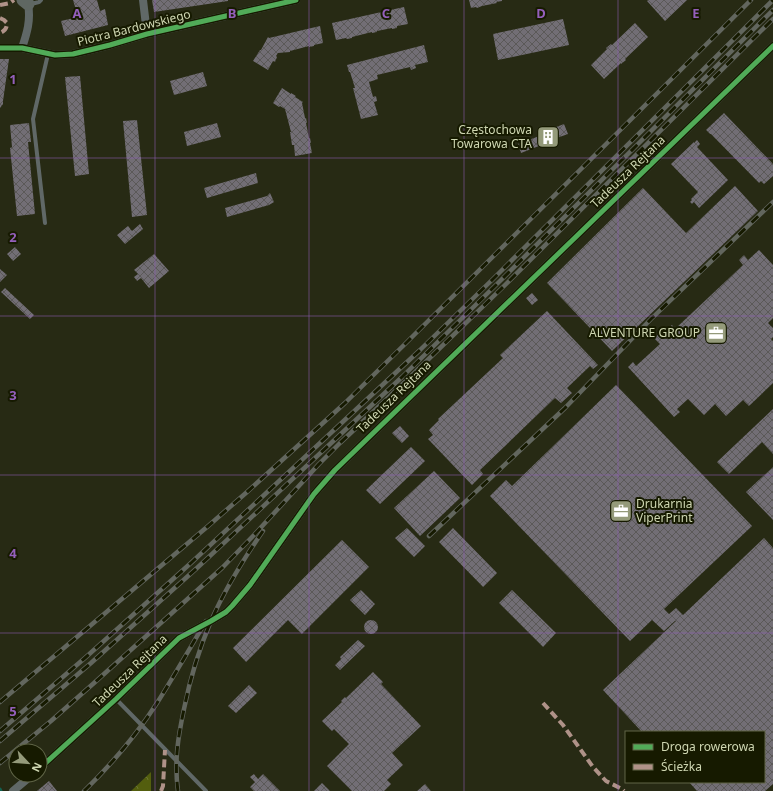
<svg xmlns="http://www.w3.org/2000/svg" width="773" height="791" font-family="'Noto Sans',sans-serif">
	<defs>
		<pattern id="forest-crowns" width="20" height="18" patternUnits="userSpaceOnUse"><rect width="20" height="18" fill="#535e0e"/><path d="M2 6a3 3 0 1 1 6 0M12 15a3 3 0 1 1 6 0" fill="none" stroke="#6b742f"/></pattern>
		<pattern id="building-cross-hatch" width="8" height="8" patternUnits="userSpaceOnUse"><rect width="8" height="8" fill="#726e75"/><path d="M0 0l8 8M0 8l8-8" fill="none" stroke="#5b5958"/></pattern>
	</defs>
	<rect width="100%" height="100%" fill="#272a14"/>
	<path fill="url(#forest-crowns)" d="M151 772V791H131Z"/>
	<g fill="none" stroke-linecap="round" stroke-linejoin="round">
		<path stroke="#136151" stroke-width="3" d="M0 789 1 791"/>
	</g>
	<path fill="url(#building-cross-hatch)" d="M73 0H97L100 11 105 9 108 25 65 36 61 21 78 17Z
		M152 0H228V1L154 12Z
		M469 0H502V1L496 2 497 3 482 6 477 8 476 7 471 8Z
		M648 0H687L665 21 647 1Z
		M404 7 408 24 397 26V28L392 29V28L377 31V32L372 33V32L352 37V38L347 39 346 38 336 40 332 23Z
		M563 19 569 45 498 60 493 34Z
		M635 23 648 37 625 59 626 60 621 64V63L604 79 591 65 607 49 606 48 611 44 612 45Z
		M320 26 323 43 314 45V46L309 47V46L290 51V52L278 53 276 56 277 57 275 62 273 61 268 70 253 61 260 50H261L268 37 269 38Z
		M424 45 428 62 415 65 416 68 411 70 410 67 377 75 378 79 369 82 373 97 376 96 377 101 374 102 378 115 361 119 353 88H355L350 72H349L347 65Z
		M0 59H9L3 101V104L0 108Z
		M203 72 207 86 174 95 170 81Z
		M80 76 89 174 75 176 65 77Z
		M282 88 291 94V93L296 96 295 97 303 102 302 103 305 118H306L307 123H306L309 138H310L311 143H310L312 153 295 156 294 145H292L290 132H291L285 109 280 106 279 107 273 103Z
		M724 113 773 164V176L764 184 761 181 759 183 711 134H710L706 130Z
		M137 120 147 215 132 217 123 121Z
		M29 123 31 142H28L35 214 17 216 10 148 12 147 10 125Z
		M217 123 221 137 187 146 184 132Z
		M564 124 568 134 554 139 555 142 545 146 544 144 521 153 518 144 542 135 541 133Z
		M697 140 700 144 697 147 728 180 699 208 694 202 692 204 690 202 692 200 691 199 698 192 671 164 694 142V143Z
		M256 173 258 183 207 198 204 188Z
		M735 186 758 211 612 351 547 283 643 188 686 233Z
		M270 193 274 202 269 205 227 217 225 208 267 196Z
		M140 224 143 229 125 244 117 235 128 226 132 231Z
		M15 247 21 254 13 261 7 254Z
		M759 250 773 265V318L768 323 773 328V337L771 339 773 341V383L749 406 743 400 726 416 715 404 704 415 688 399 677 409 680 412 674 417 628 367 633 362 636 366 660 344 654 338 666 328 667 329 672 325 675 329 743 265 739 260 744 255 748 260Z
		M154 254 169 271 149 288 141 278 137 281 134 277 138 274 134 270Z
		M0 269 7 275 0 282Z
		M5 288 34 315 30 319 1 292Z
		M532 293 538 300 532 305 526 298Z
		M547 311 598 365 593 369 590 366 567 388 572 393 561 403 555 398 480 470 483 474 472 485 428 439 433 435 429 430 439 420 438 419 503 358 500 355Z
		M616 385 752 526 664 609 669 614 676 608 683 615 764 538 773 548V784L765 791H697L689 782H764V732H642L603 690 676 621H675L664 631 652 620 630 641 490 496 506 480 512 486Z
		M773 409V454L762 442 729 474 717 462Z
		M400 426 409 436 402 443 392 433Z
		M411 447 425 461 380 504 366 490Z
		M773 467V520L746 492Z
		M434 471 460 498 420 536 394 508Z
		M407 528 425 546 414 557 395 538Z
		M453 528 497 573 483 587 439 542Z
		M342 540 369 567 302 634 288 620 246 662 233 648Z
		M361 590 375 604 365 615 350 600Z
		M512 590 556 633 543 647 499 603Z
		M364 627a7 7 0 1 1 14 0a7 7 0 1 1-14 0Z
		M358 640 365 646 340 670 335 665 341 659 340 657Z
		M373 672 383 682 381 684 421 726 392 753 403 765 387 780 391 784 384 791H352L327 766 349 744 334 729 332 731 322 721 342 702 341 701 345 697 346 698Z
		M249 685 257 693 236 713 228 706Z
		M254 774 258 779 263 774 280 791H254L250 787 255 782 250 777Z
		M49 781 57 791H37Z
		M322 783 330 791H314Z
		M425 784 431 791H417Z"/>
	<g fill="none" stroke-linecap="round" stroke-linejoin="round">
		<path stroke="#606867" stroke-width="4" d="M31 4 39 2 41 0
			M45 223 33 119 48 54
			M116 699 206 791"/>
		<path stroke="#606867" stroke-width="8" d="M143 0 147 34
			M0 48H22L55 55 73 54 110 45 147 34 296 0
			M22 48C27 33 31 20 28 4
			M40 768 116 699 179 638 211 621 226 612 232 606 250 585 314 494 335 470 773 46
			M13 791 32 775"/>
		<path stroke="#5f6762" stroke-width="13" d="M23 0 28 4"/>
		<g stroke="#62665e" stroke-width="4.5">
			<path id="rail" d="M429 536 565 408 651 319 773 202
				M0 702 207 527 247 492 345 403 407 342 751 0
				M0 731 86 657 192 562 420 350 494 278 773 0
				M0 741 91 663 197 568 402 377 498 283 773 10
				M0 763 51 721 94 683 222 568 254 535 319 464 340 443 407 380 503 287 773 19
				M84 791C111 765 137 734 157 703 174 676 190 648 206 621
				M178 791C174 762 178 737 184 709 190 679 199 649 211 621 225 589 243 560 263 531"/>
		</g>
		<use href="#rail" stroke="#161a00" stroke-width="3" stroke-dasharray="9" stroke-linecap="butt"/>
		<path stroke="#af9288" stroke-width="4" stroke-dasharray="8 4" stroke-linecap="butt" d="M0 5 10 3 14 0
			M0 18 4 20 7 23C7 28 5 31 0 33
			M543 703 563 725 593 767 606 781 622 789 624 791
			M161 791 163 786 165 750"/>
		<g stroke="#161a00" stroke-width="8">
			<path id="cycleway" d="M0 48H22L55 55 73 54 110 45 147 34 296 0
				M40 768 116 699 179 638 211 621 226 612 232 606 250 585 314 494 335 470 773 46"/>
		</g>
		<use href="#cycleway" stroke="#51ab58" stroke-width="5"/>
	</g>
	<path fill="none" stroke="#945fbb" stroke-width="1" stroke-opacity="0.55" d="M155 0V791M309 0V791M464 0V791M618 0V791M0 158H773M0 316H773M0 475H773M0 633H773"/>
	<defs>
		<g id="building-square" transform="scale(1.15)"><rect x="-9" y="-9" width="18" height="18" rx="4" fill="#949a7a" stroke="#161a00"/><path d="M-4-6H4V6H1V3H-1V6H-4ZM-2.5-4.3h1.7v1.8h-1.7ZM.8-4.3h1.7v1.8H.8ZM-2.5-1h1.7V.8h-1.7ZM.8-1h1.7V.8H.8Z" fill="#fff"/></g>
		<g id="office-square" transform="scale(1.15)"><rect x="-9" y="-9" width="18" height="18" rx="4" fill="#949a7a" stroke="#161a00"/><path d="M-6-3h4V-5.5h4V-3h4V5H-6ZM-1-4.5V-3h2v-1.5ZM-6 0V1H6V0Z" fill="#fff"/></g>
	</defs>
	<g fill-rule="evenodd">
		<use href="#building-square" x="548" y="137"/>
		<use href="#office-square" x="716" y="333"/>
		<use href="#office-square" x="621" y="511"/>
	</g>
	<g text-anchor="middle" stroke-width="4" stroke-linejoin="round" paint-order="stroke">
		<g font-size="12" fill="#ced6b1" stroke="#161a00">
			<text transform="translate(134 28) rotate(-14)" y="4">Piotra Bardowskiego</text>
			<text transform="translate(628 172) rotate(-44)" y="4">Tadeusza Rejtana</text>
			<text transform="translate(394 397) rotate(-44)" y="4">Tadeusza Rejtana</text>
			<text transform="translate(130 671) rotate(-44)" y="4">Tadeusza Rejtana</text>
		</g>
		<g font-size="12" fill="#ced6b1" stroke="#161a00" text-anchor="end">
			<text x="532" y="134">Częstochowa<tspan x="532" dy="14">Towarowa CTA</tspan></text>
			<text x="700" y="337">ALVENTURE GROUP</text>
			<text x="636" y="508" text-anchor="start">Drukarnia<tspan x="636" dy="14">ViperPrint</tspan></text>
		</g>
	</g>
	<g font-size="13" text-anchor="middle" font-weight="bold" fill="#945fbb" stroke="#161a00" stroke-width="4" stroke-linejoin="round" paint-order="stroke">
		<text x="77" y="18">A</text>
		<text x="232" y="18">B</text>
		<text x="386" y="18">C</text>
		<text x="541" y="18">D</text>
		<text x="696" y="18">E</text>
		<text x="13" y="84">1</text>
		<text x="13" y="242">2</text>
		<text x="13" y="400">3</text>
		<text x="13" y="558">4</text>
		<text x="13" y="716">5</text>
	</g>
	<rect x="625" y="731" width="140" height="52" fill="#161a00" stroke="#606547"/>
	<rect x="633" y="744" width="20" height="6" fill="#51ab58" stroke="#606547"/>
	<text x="661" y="751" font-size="12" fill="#ced6b1">Droga rowerowa</text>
	<rect x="633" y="764" width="20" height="6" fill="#af9288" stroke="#606547"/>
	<text x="661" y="771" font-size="12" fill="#ced6b1">Ścieżka</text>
	<g transform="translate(28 763) rotate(116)"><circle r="19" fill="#161a00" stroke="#606547"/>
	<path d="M0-3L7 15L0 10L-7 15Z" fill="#949a7a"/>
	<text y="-6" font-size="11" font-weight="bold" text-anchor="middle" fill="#ced6b1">N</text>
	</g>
</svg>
